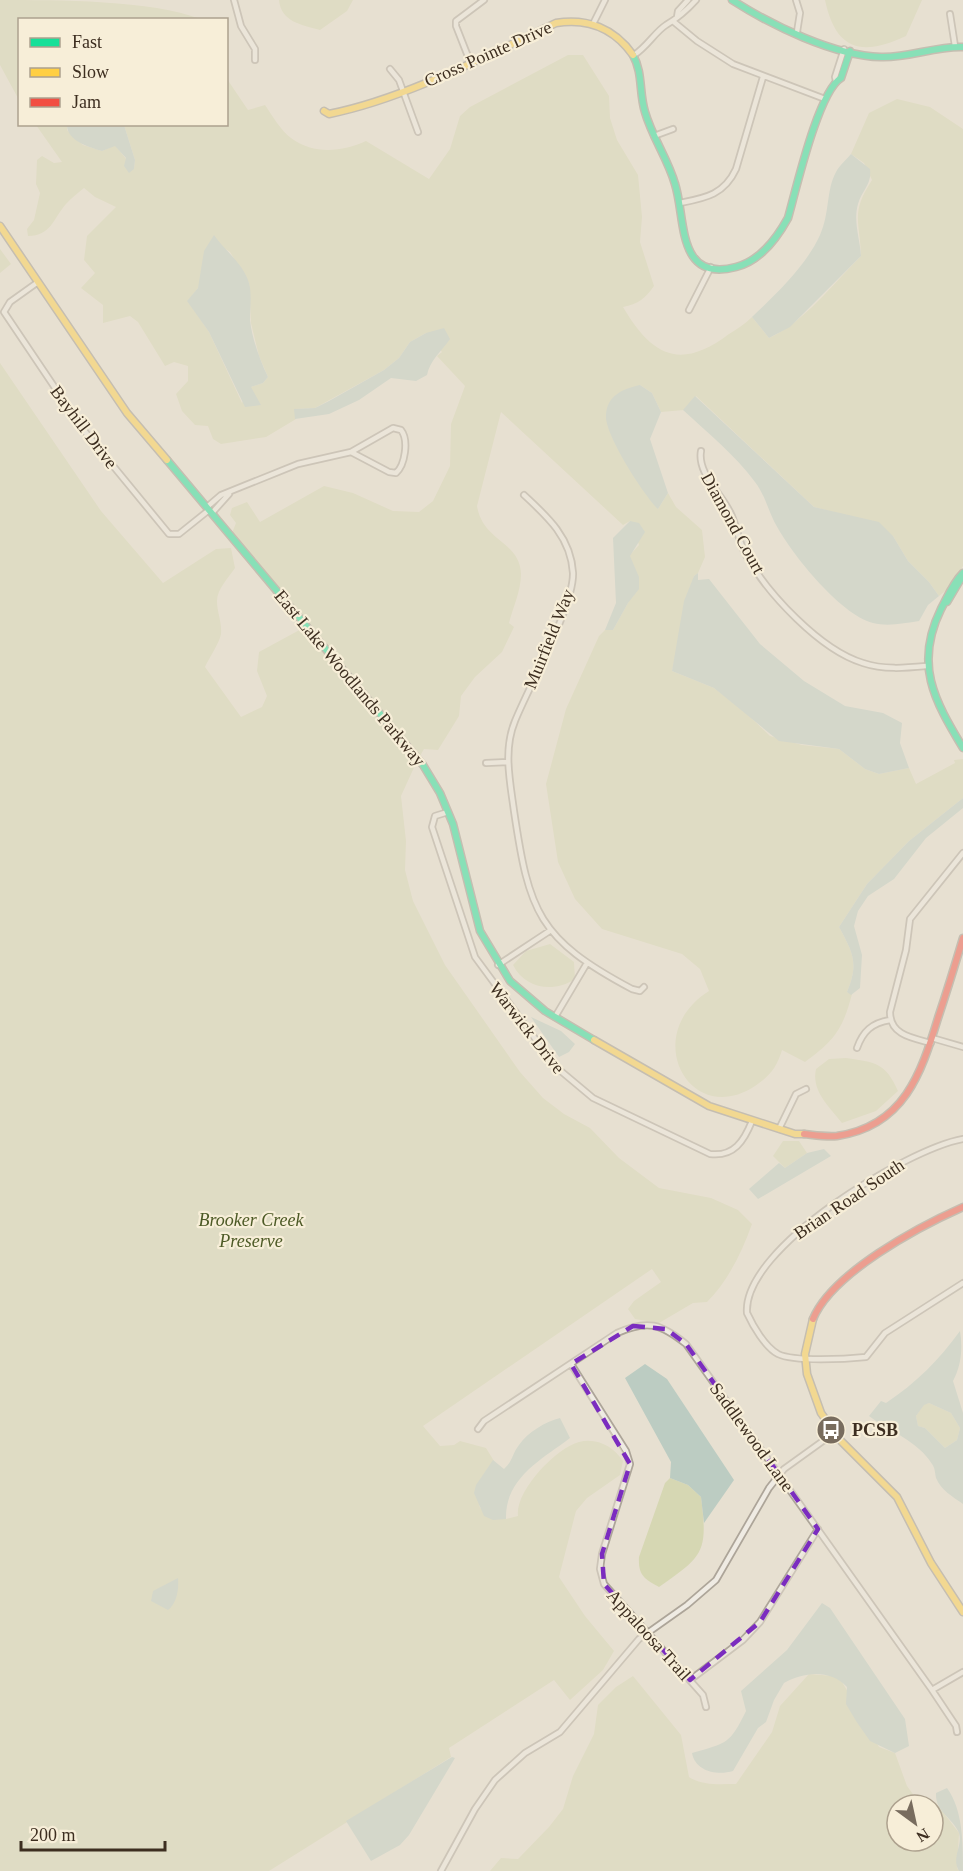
<svg xmlns="http://www.w3.org/2000/svg" width="963" height="1871" font-family="'Times New Roman',serif">
	<rect width="100%" height="100%" fill="#e7e0d1"/>
	<path fill="#d6d7b3" fill-rule="evenodd" d="M0 0C57 0 153 0 200 19L20 20 19 100 0 65Z
		M279 0H353L347 11 320 30C302 25 281 22 279 0Z
		M825 0H922L906 36C863 56 836 52 825 0Z
		M568 55H583L609 96 610 118 617 140 638 175 642 217 640 242 654 286C645 299 638 304 623 307 652 356 680 371 729 334 737 329 745 324 752 317L769 338C803 323 834 283 861 256 860 220 850 214 872 180L864 163 851 154 869 113 897 99 930 107 963 129V566L948 589 939 596 929 582 908 561 893 536 841 514 814 507 696 396 684 410 661 412 652 393 640 385 658 509 668 493 676 507 702 530 705 557 698 573 694 576 672 671 714 688 743 710 770 736 802 745 839 749 865 769 879 774 909 768 916 784 955 763 954 760 963 759V798L909 841 867 884 839 927C853 953 859 963 847 992L852 994C843 1029 834 1041 805 1062L782 1050C777 1067 770 1076 755 1086 690 1129 639 1035 709 991L700 969 682 954 602 929 575 899 558 862 546 784 566 709 599 636 605 630H613L634 592 629 556 639 545 630 521 623 525 501 412 477 506C483 542 520 541 521 574 521 591 513 607 509 623L514 627 502 652 475 677 461 696 459 716 438 750 424 749 420 756 232 533 236 523 230 515 232 508 247 502 260 522 324 486 353 493 393 511 419 512 433 501 450 466 451 424 465 386 437 356 442 352 426 333 410 342 399 358 384 370 315 408 295 409 296 419 266 437 221 444 213 439 208 426 195 425 182 411 176 394 188 381V366L174 362 165 366 138 322 130 316 103 323V305L81 288 95 273 84 260 87 236 116 207 95 197 84 188C78 193 71 198 66 204 53 219 51 236 28 236L27 229 34 220 40 193 36 184 37 160 42 156 54 163 62 162 36 125H67V130L83 145 102 151 115 145 134 169 135 160 124 125 226 124 227 79 248 110 265 105C272 115 281 131 291 138 314 155 342 152 366 141L429 179 450 149 460 116 470 107ZM221 246 230 252 249 283 251 323 259 356 268 377 263 383 251 387 242 403 209 332 188 301 198 288Z
		M0 249 11 264 0 273Z
		M0 363 101 511 163 583 216 549 231 548 235 568C229 577 217 589 217 601 217 612 222 622 221 634 220 642 209 658 205 667L241 717 262 707 267 696 257 671 259 652 305 627 417 761 401 796 406 841 405 870 413 901 445 965 520 1072 543 1098 564 1114 590 1128 619 1158 659 1188 711 1198 738 1210 752 1224C742 1252 728 1281 707 1302L693 1303 659 1323 635 1319 628 1309 634 1301 661 1282 652 1269 423 1426 440 1446 454 1445 460 1441 486 1448 494 1461C483 1470 476 1494 480 1508L506 1519 518 1516C515 1491 556 1448 579 1442 597 1437 614 1447 623 1461L620 1475 587 1498 576 1511 559 1577 585 1616 614 1651 603 1670 570 1700 554 1680 449 1748 451 1757 269 1871H0Z
		M550 944 574 962 575 979C554 993 525 989 513 965L526 951Z
		M846 1058C875 1062 886 1063 898 1091L876 1111 842 1123C829 1106 811 1091 816 1069L829 1059Z
		M783 1141H799L807 1153 785 1168 773 1156Z
		M929 1403 951 1413 960 1428 957 1440 945 1448 925 1428 918 1426 916 1416 924 1404Z
		M670 1478 688 1485 701 1497C708 1552 704 1556 659 1587 644 1579 638 1575 639 1557L665 1483Z
		M809 1674 833 1676 841 1680 879 1747 895 1753 907 1786 918 1801 936 1803 959 1833 957 1868 959 1871H490L501 1858 518 1859 549 1827 563 1809 573 1776 594 1734 598 1705 616 1687 633 1676 681 1735 689 1777C703 1786 720 1784 736 1784L772 1732 780 1706ZM897 1805H933V1841H897Z"/>
	<path fill="#bcccc2" fill-rule="evenodd" d="M67 125H124L135 160 134 169 129 173 124 166 126 158 115 146 102 151C89 147 67 141 67 125Z
		M851 154 870 169C872 185 862 190 858 204 853 221 860 239 861 256L790 327 769 338 752 317C776 294 806 266 820 235 830 213 826 190 836 172 839 166 846 160 851 154Z
		M214 235C225 251 243 263 249 283 252 294 250 309 250 320 252 339 260 360 268 377L263 383 251 387 261 405 245 407 209 332 187 301 198 288 204 251Z
		M444 328 450 339C441 352 430 360 427 375L416 381 391 378 359 400 329 414 295 419 294 409 315 408 329 401 384 370 399 358 410 342 426 333Z
		M640 385 652 393 661 412 650 439 668 493 658 509C643 494 606 436 606 417 606 396 622 389 640 385Z
		M695 396 814 507 879 522 893 536 908 561 929 582 939 596 928 605 919 621C905 623 888 627 873 623 840 615 787 549 773 519 767 506 764 494 755 482 735 455 708 433 683 410Z
		M630 521 639 523 645 532 630 556 639 577V589L628 603 613 630H605L616 603 613 538Z
		M698 573V580L709 579 760 644 804 681 845 706 883 713 902 723 900 743 909 768 879 774 865 769 839 749 779 741 714 688 672 671 684 601 694 576Z
		M963 798V808L926 838 894 879 868 896 858 911 854 926 862 955 860 988 851 995 847 992C859 963 853 953 839 927L867 884 909 841Z
		M531 1017 561 1031 575 1044 569 1052 559 1057Z
		M824 1149 831 1156 758 1199 749 1189 779 1163 785 1168 807 1153Z
		M960 1331C963 1349 961 1366 953 1381L963 1413V1504C953 1497 941 1490 936 1478 935 1473 935 1468 932 1464 918 1441 889 1431 869 1416L881 1401 886 1403C916 1383 939 1360 960 1331ZM929 1403 951 1413 960 1428 957 1440 945 1448 925 1428 918 1426 916 1416 924 1405Z
		M645 1364 667 1379 734 1480 704 1523 701 1497 688 1485 670 1478 671 1462 625 1378Z
		M560 1418 570 1438C541 1460 505 1478 506 1519L493 1520 484 1516 474 1493 476 1485 493 1460 504 1469C513 1461 512 1454 519 1445 528 1432 545 1422 560 1418Z
		M178 1578C179 1589 177 1603 168 1610L151 1601 153 1591Z
		M822 1603 830 1608 905 1719 909 1746 895 1753 870 1741 856 1721 846 1704 847 1687C830 1669 804 1672 784 1683L774 1700 766 1722 758 1728 733 1771C717 1776 695 1771 692 1753 727 1743 730 1744 746 1711L741 1691 787 1650Z
		M452 1757 455 1758 409 1835 400 1845 371 1861 346 1821Z
		M947 1788C963 1810 963 1843 963 1871H959C951 1858 963 1846 959 1833 952 1817 935 1812 936 1793Z"/>
	<g fill="none" stroke-linecap="round" stroke-linejoin="round">
		<g stroke="#ada599" stroke-width="8">
			<path id="street" d="M234 0 241 26 255 49V60
				M796 0 800 13 797 32
				M950 14 955 46
				M677 17 678 11 688 0
				M674 22 697 41 733 64 825 99
				M593 24 605 0
				M634 55C647 47 655 32 666 25 678 18 686 11 696 0
				M471 64 456 26V21L484 0
				M390 69 399 80 418 132
				M836 81 835 77 844 49
				M654 136 673 129
				M680 203C705 198 724 195 736 169L763 77
				M38 282 10 302 4 312 82 428 169 534H179L209 510
				M689 310 711 267
				M393 428 401 430C409 440 405 465 396 473L389 472 351 452Z
				M701 451C697 473 721 493 730 512 737 525 738 541 746 555 767 593 820 650 863 663 884 670 905 668 927 666
				M524 495C548 517 571 538 573 573 574 606 529 686 515 721 503 750 510 781 514 811 529 912 538 939 632 989L640 991 644 987
				M207 507 221 495 298 464 351 452
				M212 513 229 494
				M486 763 508 762
				M448 812 435 816 432 827 475 957 556 1067 593 1098 710 1154C734 1157 744 1141 752 1121
				M498 965 551 930
				M555 1017 587 963
				M932 1038 963 1047
				M931 1043C912 1038 890 1035 890 1012L906 950 910 919 963 853
				M857 1048C863 1031 872 1023 890 1020
				M779 1129 796 1094 806 1089
				M963 1139C907 1149 742 1248 747 1313 753 1326 765 1347 778 1354 794 1362 847 1359 866 1357L885 1333 963 1283
				M571 1364 626 1451 630 1464 602 1554 600 1569 604 1584 703 1695 706 1707
				M478 1429 484 1421 617 1333C648 1319 661 1324 686 1344L932 1690 956 1726 957 1732
				M690 1680 743 1640 760 1622 818 1529
				M932 1690 963 1672
				M441 1871 475 1809 495 1780 525 1753 560 1732 639 1639 687 1605 716 1580 769 1488 784 1469 834 1433"/>
		</g>
		<g stroke="#9c958a" stroke-width="9">
			<path id="fast" d="M732 0C771 25 834 56 881 57 909 58 935 46 963 47
				M633 55C643 73 639 93 645 112 652 137 668 159 675 184 686 218 676 283 736 267 760 261 777 238 788 218 796 190 818 92 841 78L850 51
				M167 460 423 765 440 793 453 824 480 931 510 981 545 1011 594 1040
				M963 573C953 583 948 596 941 609 914 664 934 700 963 748
				M947 602 963 575"/>
		</g>
		<g stroke="#9c958a" stroke-width="9">
			<path id="slow" d="M324 111 329 114C404 99 486 56 556 23 587 18 614 28 633 55
				M0 226 127 413 167 460
				M594 1040 709 1106 795 1134H804
				M813 1319 805 1354 807 1374 821 1413 841 1441 897 1497 931 1563 963 1612"/>
		</g>
		<g stroke="#9c958a" stroke-width="9">
			<path id="jam" d="M804 1134C814 1135 826 1137 837 1136 904 1126 921 1074 938 1018 947 991 955 965 963 938
				M813 1319C832 1273 918 1227 963 1207"/>
		</g>
		<use href="#street" stroke="#efebe3" stroke-width="4.5"/>
		<use href="#fast" stroke="#16e098" stroke-width="6"/>
		<use href="#slow" stroke="#ffcf43" stroke-width="6"/>
		<use href="#jam" stroke="#f24e42" stroke-width="6"/>
	</g>
	<path d="M0 0H963V1871H0ZM633 1326 666 1329 686 1344 818 1529 760 1622 690 1680 604 1584 602 1554 630 1464 571 1364Z" fill="#e7e0d1" fill-opacity=".55" fill-rule="evenodd"/>
	<path fill="none" stroke="#7b2cbf" stroke-width="4.5" stroke-dasharray="12 8" stroke-linejoin="round" d="M633 1326 666 1329 686 1344 818 1529 760 1622 690 1680 604 1584 602 1554 630 1464 571 1364Z"/>
	<defs>
		<g id="bus-disc" transform="scale(1.5)"><circle r="9.5" fill="#786c5e" stroke="#f7eed8"/><path d="M-5-6H5V4H4V6H2V4H-2V6H-4V4H-5ZM-3.5-4V0h7V-4ZM-3.5 1.2v1.5H-2V1.2ZM2 1.2v1.5H3.5V1.2Z" fill="#fff"/></g>
	</defs>
	<g fill-rule="evenodd">
		<use href="#bus-disc" x="831" y="1430"/>
	</g>
	<g text-anchor="middle" stroke-width="4.5" stroke-linejoin="round" paint-order="stroke">
		<g font-size="18" fill="#3d2e20" stroke="#f7eed8">
			<text transform="translate(488 54) rotate(-24)" y="6">Cross Pointe Drive</text>
			<text transform="translate(84 427) rotate(53)" y="6">Bayhill Drive</text>
			<text transform="translate(733 523) rotate(61)" y="6">Diamond Court</text>
			<text transform="translate(549 639) rotate(-68)" y="6">Muirfield Way</text>
			<text transform="translate(350 678) rotate(50)" y="6">East Lake Woodlands Parkway</text>
			<text transform="translate(527 1028) rotate(52)" y="6">Warwick Drive</text>
			<text transform="translate(849 1199) rotate(-34)" y="6">Brian Road South</text>
			<text transform="translate(752 1437) rotate(54)" y="6">Saddlewood Lane</text>
			<text transform="translate(649 1635) rotate(48)" y="6">Appaloosa Trail</text>
		</g>
		<g font-size="18" font-style="italic" fill="#4d5a26" stroke="#f7eed8">
			<text x="251" y="1226">Brooker Creek<tspan x="251" dy="21">Preserve</tspan></text>
		</g>
		<g font-size="18" font-weight="bold" fill="#3d2e20" stroke="#f7eed8" text-anchor="start">
			<text x="852" y="1436">PCSB</text>
		</g>
	</g>
	<rect x="18" y="18" width="210" height="108" fill="#f7eed8" stroke="#ada18e" stroke-width="1.5"/>
	<rect x="30" y="38" width="30" height="9" fill="#16e098" stroke="#ada18e" stroke-width="1.5"/>
	<text x="72" y="48" font-size="18" fill="#3d2e20">Fast</text>
	<rect x="30" y="68" width="30" height="9" fill="#ffcf43" stroke="#ada18e" stroke-width="1.5"/>
	<text x="72" y="78" font-size="18" fill="#3d2e20">Slow</text>
	<rect x="30" y="98" width="30" height="9" fill="#f24e42" stroke="#ada18e" stroke-width="1.5"/>
	<text x="72" y="108" font-size="18" fill="#3d2e20">Jam</text>
	<g transform="translate(915 1823) rotate(147)"><circle r="28" fill="#f7eed8" stroke="#ada18e" stroke-width="1.5"/>
	<path d="M0-4.5L10 22L0 15L-10 22Z" fill="#786c5e"/>
	<text y="-9" font-size="16" font-weight="bold" text-anchor="middle" fill="#3d2e20">N</text>
	</g>
	<path d="M21 1841v9h144v-9" fill="none" stroke="#3d2e20" stroke-width="3"/>
	<text x="30" y="1841" font-size="18" fill="#3d2e20" stroke="#f7eed8" stroke-width="4.5" paint-order="stroke">200 m</text>
</svg>
